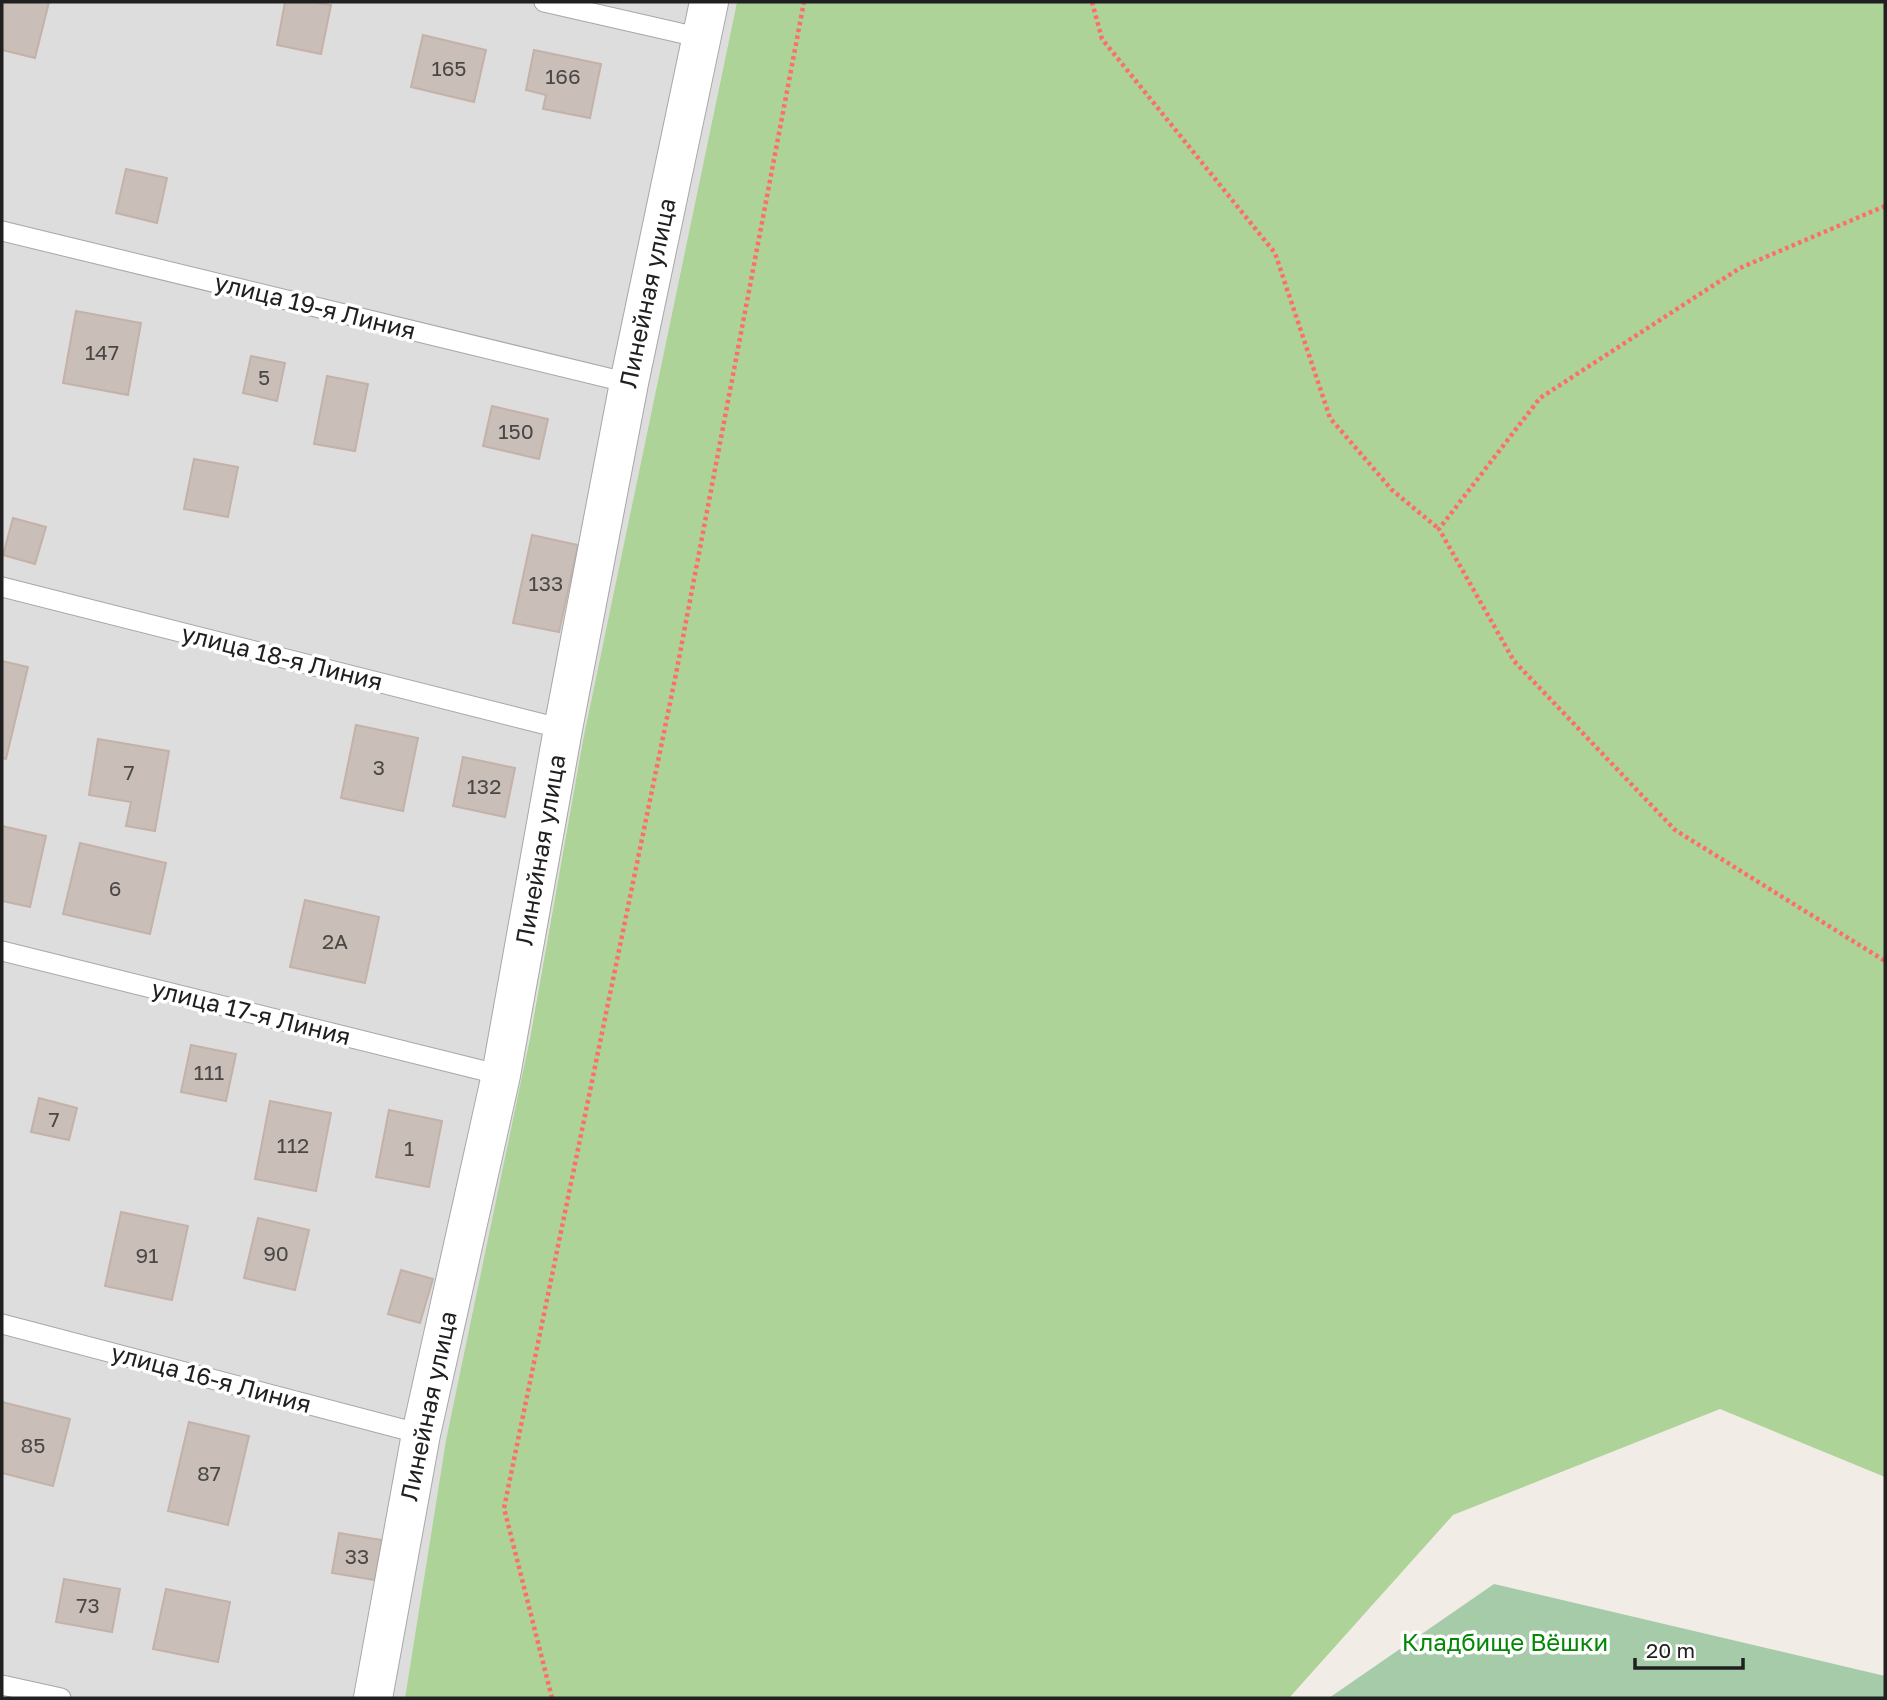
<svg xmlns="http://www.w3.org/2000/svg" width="1887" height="1700" font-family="'Golos Text',sans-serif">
	<rect width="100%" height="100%" fill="#f1ece5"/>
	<path fill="#dedddd" d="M2 2H737L583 740 521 1085 446 1440 405 1698H2Z"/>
	<path fill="#add398" d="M737 2H1885V1477L1720 1409 1453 1515 1289 1698H405L446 1440 530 1038 583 740Z"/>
	<path fill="#a5cba8" d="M1494 1584 1885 1676V1698H1329Z"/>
	<path fill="#c9beb8" stroke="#c4b1a7" stroke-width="2" d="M2 2H49L35 58 2 50Z
		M285 2H313L331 5 321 54 277 45Z
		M423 35 486 50 474 102 411 87Z
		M534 50 601 64 590 118 543 109 546 95 526 90Z
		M126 169 167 178 157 223 116 213Z
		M76 311 141 323 128 395 63 383Z
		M251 356 285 363 277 401 243 393Z
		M327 376 368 384 355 451 314 444Z
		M492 406 548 419 539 459 483 446Z
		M194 459 238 467 228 517 184 509Z
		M13 518 46 527 35 564 3 555Z
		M532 535 578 545 559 632 513 623Z
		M2 661 28 667 6 759 2 758Z
		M356 725 418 738 403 811 341 798Z
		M98 739 169 751 155 831 126 826 131 802 89 795Z
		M463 757 515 768 505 817 453 806Z
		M2 826 46 836 30 907 2 901Z
		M80 843 166 863 150 934 63 914Z
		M305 900 379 917 365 983 290 967Z
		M191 1045 236 1054 226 1101 181 1092Z
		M39 1098 77 1108 69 1140 31 1132Z
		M270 1101 331 1113 316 1191 255 1179Z
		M389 1110 442 1121 429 1187 376 1177Z
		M121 1212 188 1226 172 1300 105 1286Z
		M258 1218 309 1230 295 1290 244 1278Z
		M401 1270 433 1279 420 1323 388 1314Z
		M2 1402 70 1419 53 1486 2 1473Z
		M189 1422 249 1436 228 1525 168 1511Z
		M339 1533 382 1540 375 1580 332 1573Z
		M64 1579 120 1589 112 1632 56 1622Z
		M166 1589 230 1602 218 1662 153 1649Z"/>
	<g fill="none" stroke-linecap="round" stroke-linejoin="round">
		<g stroke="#a7a7a7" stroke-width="21">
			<path id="lane" d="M544 2 702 38
				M2 231 629 383
				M2 587 563 729
				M2 951 501 1075
				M2 1324 421 1434
				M2 1685 61 1698"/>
		</g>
		<g stroke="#a7a7a7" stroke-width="40">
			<path id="street" d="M373 1698 421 1434 501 1075 563 729 629 383 709 2"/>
		</g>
		<path stroke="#ff6d68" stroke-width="4.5" stroke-dasharray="3.5 3.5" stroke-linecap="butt" d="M1092 2 1102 39 1275 253 1330 418 1392 490 1439 529
			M1885 206 1740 268 1540 398 1439 529 1514 661 1675 830 1885 961
			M552 1698 504 1508 676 674 804 2"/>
		<use href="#lane" stroke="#fff" stroke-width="19"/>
		<use href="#street" stroke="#fff" stroke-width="38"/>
	</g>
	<g text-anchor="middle" stroke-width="7" stroke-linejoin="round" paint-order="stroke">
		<g font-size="21" fill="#4a4846">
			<text x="449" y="76">165</text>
			<text x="563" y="84">166</text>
			<text x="102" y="360">147</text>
			<text x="264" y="385">5</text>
			<text x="516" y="439">150</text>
			<text x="546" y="591">133</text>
			<text x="379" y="775">3</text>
			<text x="129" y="780">7</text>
			<text x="484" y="794">132</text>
			<text x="115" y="896">6</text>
			<text x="335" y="949">2А</text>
			<text x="209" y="1080">111</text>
			<text x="54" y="1127">7</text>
			<text x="293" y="1153">112</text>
			<text x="409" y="1156">1</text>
			<text x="276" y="1261">90</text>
			<text x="147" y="1263">91</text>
			<text x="33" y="1453">85</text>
			<text x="209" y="1481">87</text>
			<text x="357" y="1564">33</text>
			<text x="88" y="1613">73</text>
		</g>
		<g font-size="24" fill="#202020" stroke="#fff">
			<text transform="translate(648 293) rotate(-78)" y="8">Линейная улица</text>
			<text transform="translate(315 307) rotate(14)" y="8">улица 19-я Линия</text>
			<text transform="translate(282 658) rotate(14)" y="8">улица 18-я Линия</text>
			<text transform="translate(541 850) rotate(-80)" y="8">Линейная улица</text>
			<text transform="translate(251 1013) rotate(14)" y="8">улица 17-я Линия</text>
			<text transform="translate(211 1379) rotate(15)" y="8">улица 16-я Линия</text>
			<text transform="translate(429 1406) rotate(-78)" y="8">Линейная улица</text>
		</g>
		<g font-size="24" fill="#048706" stroke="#fff">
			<text x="1505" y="1651">Кладбище Вёшки</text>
		</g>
	</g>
	<rect width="1887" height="1700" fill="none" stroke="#202020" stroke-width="7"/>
	<path d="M1635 1658v10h108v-10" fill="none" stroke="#202020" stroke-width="3.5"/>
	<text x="1646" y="1658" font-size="21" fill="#202020" stroke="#ffffff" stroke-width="5" paint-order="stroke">20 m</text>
</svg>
